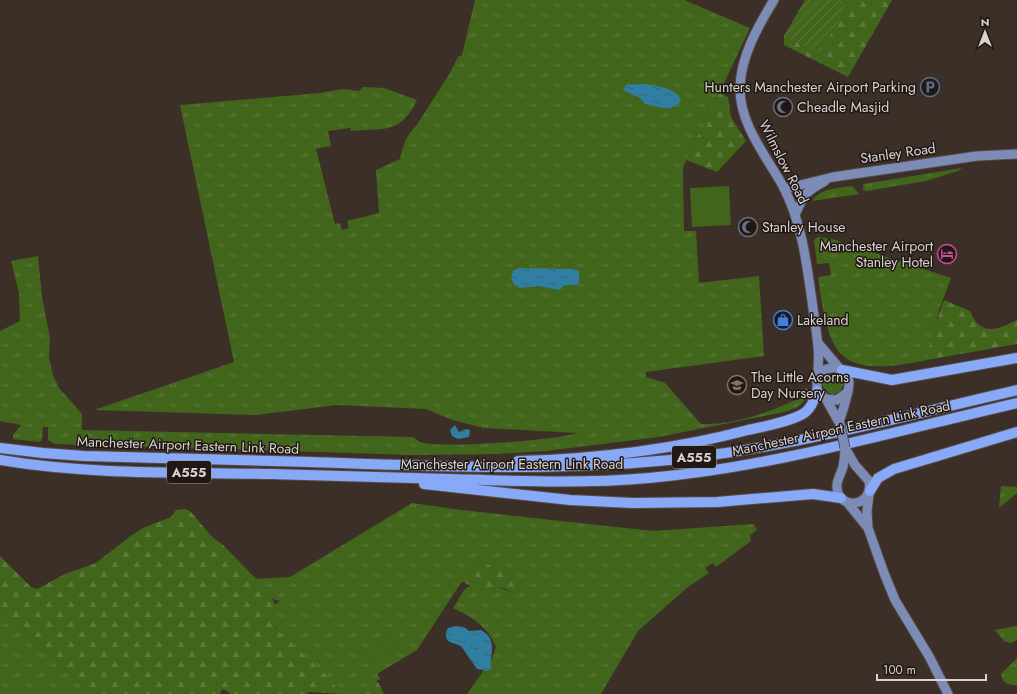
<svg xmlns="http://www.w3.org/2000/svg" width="1017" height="694" font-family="Jost,sans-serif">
	<defs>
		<pattern id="grass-tufts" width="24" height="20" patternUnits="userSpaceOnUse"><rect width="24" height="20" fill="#42651c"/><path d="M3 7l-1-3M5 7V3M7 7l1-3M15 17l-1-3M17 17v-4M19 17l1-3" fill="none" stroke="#5d7a3c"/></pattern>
		<pattern id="forest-firs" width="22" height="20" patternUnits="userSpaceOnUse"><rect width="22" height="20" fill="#42651c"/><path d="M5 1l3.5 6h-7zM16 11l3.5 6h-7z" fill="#5d7a3c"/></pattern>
		<pattern id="garden-furrows" width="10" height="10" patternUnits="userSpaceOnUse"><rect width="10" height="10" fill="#42651c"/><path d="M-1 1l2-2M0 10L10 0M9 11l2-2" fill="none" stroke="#5d7a3c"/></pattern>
		<pattern id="water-ripples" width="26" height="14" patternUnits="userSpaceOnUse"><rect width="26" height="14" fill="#307ea1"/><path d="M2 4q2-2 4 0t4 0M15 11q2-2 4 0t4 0" fill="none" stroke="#376579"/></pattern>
	</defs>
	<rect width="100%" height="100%" fill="#3c2f28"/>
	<path fill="url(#grass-tufts)" d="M475 0H684L750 28 718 96 702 119 709 125 695 138 683 168 684 231H696L699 283 759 276 764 356 646 372V377L665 383 701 424C737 425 771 411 803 397L805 388 808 389C807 404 797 408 784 412L659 437 546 451 495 454 414 455 55 444 48 440V427H43L42 440 40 442 13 439V435L21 425 0 421V331L20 321 19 293 11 261 38 256 42 297 50 338 49 358 53 375 59 388 82 414V430L413 437C415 438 418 441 420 442 438 449 559 440 577 433L484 428 452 420 426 409 337 405 256 415 94 410 234 362 180 105 320 93 343 89 359 91 363 87 384 88 417 100C401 135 382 128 351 131L350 128 328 131 331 146 316 149 335 224 340 223 342 230 349 228 347 221 379 213 376 170 400 159C403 146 406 135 416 126L450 73 458 57 462 55Z
		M962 168 958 171 926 181 867 191 863 190V184Z
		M852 186 859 194 812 201C820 188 839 188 852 186Z
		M818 237 832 239 951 278 939 310 927 360C840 378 829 360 818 277L831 275 829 263 817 264 814 240Z
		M823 384a10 10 0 1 1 20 0a10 10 0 1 1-20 0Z
		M1001 486 1017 487V493L999 508Z
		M412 503 461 510 653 531 754 524 757 530 750 535 751 541 716 567 713 563 705 568 709 573 688 587 638 631 601 694H467L492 659 496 647C488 627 472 617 453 608 457 602 461 594 465 589 478 578 507 590 519 595L504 571 503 573 477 558 417 650 377 674 380 679 353 694H342C318 665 286 643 263 613L280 601 273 599 253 579 290 577Z
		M0 613 14 619 22 628 32 634 89 694H0Z
		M1017 626V640L1011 643 1004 641 995 630Z
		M1017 658V685C1009 685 1002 683 1001 674Z"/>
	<path fill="url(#forest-firs)" d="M826 0H892L848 77 784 45V36Z
		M720 93 728 97 731 117 746 141 717 172 686 160 695 138 708 125 702 119Z
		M944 300 970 311C980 337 997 330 1017 320V344L927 360 931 337Z
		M186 509 191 512 212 537 223 545 268 591 276 607 275 628 325 674 342 694 309 692 307 694H230L227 691 222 689 220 694H89L32 634 22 628 14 619 0 613V556L31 587 37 589 65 574 96 563 132 535 143 528 171 517 176 510Z
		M477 558 503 573 504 571 510 577 520 596 504 588 471 586 461 581Z
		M375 681 378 682 384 694H353Z"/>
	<path fill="#42651c" d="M729 186 731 225 692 227 690 188Z
		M397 632 402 642 370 661 364 651Z"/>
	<path fill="url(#garden-furrows)" d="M805 0H836L848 7 819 53 784 36Z"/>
	<path fill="url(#water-ripples)" d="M643 84C656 86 675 87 681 100L679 104 668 109 645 104 640 98 623 90 626 85Z
		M519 268 572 269 579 271V285H565L559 290 539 286 520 288 514 284 511 278 513 271Z
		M455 425 459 432 466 429 470 430 469 437 458 439 452 436 450 430Z
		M456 626 464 627 469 631 481 630C499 640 489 655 491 669L488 671 477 669 461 646C453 642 445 644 446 632L448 628Z"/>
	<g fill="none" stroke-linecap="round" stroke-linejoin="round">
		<g stroke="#574b45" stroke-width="11">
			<path id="major" d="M774 0C758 26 741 56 740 87 739 124 767 157 784 188 803 226 807 267 813 308 816 331 821 355 817 377
				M784 189 833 177 977 156 1017 154
				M795 215C804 194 805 192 825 181
				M818 343 840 369
				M826 399 840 424
				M839 421C842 415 850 387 849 382 847 364 825 364 817 377V391L826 399 837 400 848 392
				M845 448 855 465 869 481C874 507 839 511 837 488 836 481 841 474 843 467 844 461 845 455 845 449
				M847 502 868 528 884 573 895 600 930 658 948 694
				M868 528 867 511 869 495"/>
		</g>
		<g stroke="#574b45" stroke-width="12">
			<path id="highway" d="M842 370 892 380 1017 358
				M0 448 43 453 84 456C159 458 235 460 311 462 423 466 534 471 646 462 771 453 895 418 1017 390
				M0 460C89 475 182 472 273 474 331 476 389 477 448 479 515 481 582 484 649 478 773 467 895 431 1017 403
				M518 461C593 459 676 449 748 430 766 426 785 423 801 415 811 410 814 400 817 391
				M424 484 570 500 633 503 717 502 813 494 841 498
				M870 491 878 478 894 469 1017 432"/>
		</g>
		<use href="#major" stroke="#7d8bb7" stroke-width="9"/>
		<use href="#highway" stroke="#87a9f8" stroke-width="10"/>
		<g stroke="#574b45" stroke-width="11" stroke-linecap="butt">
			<path id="major-bridge" d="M840 424 845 448"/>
		</g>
		<use href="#major-bridge" stroke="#7d8bb7" stroke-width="9"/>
	</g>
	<defs>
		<g id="parking-ring" transform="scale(1)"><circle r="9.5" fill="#1f1815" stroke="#5c6f8a" stroke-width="1.5"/><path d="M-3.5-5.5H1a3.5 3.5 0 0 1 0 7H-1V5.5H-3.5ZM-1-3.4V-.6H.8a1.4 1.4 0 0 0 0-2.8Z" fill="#5c6f8a"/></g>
		<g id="mosque-ring" transform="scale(1)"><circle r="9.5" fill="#1f1815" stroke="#6b7280" stroke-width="1.5"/><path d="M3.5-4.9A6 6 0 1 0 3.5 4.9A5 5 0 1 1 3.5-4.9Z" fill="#6b7280"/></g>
		<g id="hotel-ring" transform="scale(1)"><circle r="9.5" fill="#1f1815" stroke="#d1479c" stroke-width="1.5"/><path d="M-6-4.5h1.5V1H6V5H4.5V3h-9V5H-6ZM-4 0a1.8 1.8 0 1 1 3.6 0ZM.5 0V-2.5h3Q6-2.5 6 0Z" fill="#d1479c"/></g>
		<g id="shop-ring" transform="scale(1)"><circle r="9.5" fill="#1f1815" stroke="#3f7fe0" stroke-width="1.5"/><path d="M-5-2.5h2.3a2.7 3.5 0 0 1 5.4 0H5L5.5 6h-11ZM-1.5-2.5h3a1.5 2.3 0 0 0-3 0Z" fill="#3f7fe0"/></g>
		<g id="school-ring" transform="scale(1)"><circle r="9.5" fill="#1f1815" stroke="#8d6e63" stroke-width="1.5"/><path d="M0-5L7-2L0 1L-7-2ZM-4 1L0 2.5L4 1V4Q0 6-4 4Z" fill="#8d6e63"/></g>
	</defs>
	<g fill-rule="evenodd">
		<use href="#parking-ring" x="930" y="87"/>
		<use href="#mosque-ring" x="783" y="107"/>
		<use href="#mosque-ring" x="748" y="227"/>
		<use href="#hotel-ring" x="947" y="254"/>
		<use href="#shop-ring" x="783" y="320"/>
		<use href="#school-ring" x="737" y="385"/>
	</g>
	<g text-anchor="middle" stroke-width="3" stroke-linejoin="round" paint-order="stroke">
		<g fill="#1f1815" stroke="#a39a96" stroke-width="1">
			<rect x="672" y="446" width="44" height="22" rx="3"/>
			<rect x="167" y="461" width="44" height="22" rx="3"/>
		</g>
		<g font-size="13" font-weight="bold" fill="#dbd2ce">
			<text x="694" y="462">A555</text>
			<text x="189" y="477">A555</text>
		</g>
		<g font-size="14" fill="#dbd2ce" stroke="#1f1815" text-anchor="start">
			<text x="916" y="92" text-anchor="end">Hunters Manchester Airport Parking</text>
			<text x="797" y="112">Cheadle Masjid</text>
			<text x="762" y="232">Stanley House</text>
			<text x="933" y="251" text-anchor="end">Manchester Airport<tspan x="933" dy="16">Stanley Hotel</tspan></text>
			<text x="797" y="325">Lakeland</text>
			<text x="751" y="382">The Little Acorns<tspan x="751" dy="16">Day Nursery</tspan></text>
		</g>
		<g font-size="14" fill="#dbd2ce" stroke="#1f1815">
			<text transform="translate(898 153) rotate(-8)" y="5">Stanley Road</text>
			<text transform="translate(784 162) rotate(63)" y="5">Wilmslow Road</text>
			<text transform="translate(841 428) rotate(-12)" y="5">Manchester Airport Eastern Link Road</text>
			<text transform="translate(188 445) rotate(2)" y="5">Manchester Airport Eastern Link Road</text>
			<text x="512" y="469">Manchester Airport Eastern Link Road</text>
		</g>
	</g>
	<g transform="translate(985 32)" stroke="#1f1815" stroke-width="3" paint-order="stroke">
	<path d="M0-3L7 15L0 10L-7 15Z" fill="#dbd2ce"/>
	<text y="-6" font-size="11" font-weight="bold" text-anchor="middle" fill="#dbd2ce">N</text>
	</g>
	<path d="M877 674v6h109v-6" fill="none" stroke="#dbd2ce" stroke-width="2"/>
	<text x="883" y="674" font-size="12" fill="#dbd2ce" stroke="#1f1815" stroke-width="3" paint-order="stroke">100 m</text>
</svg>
